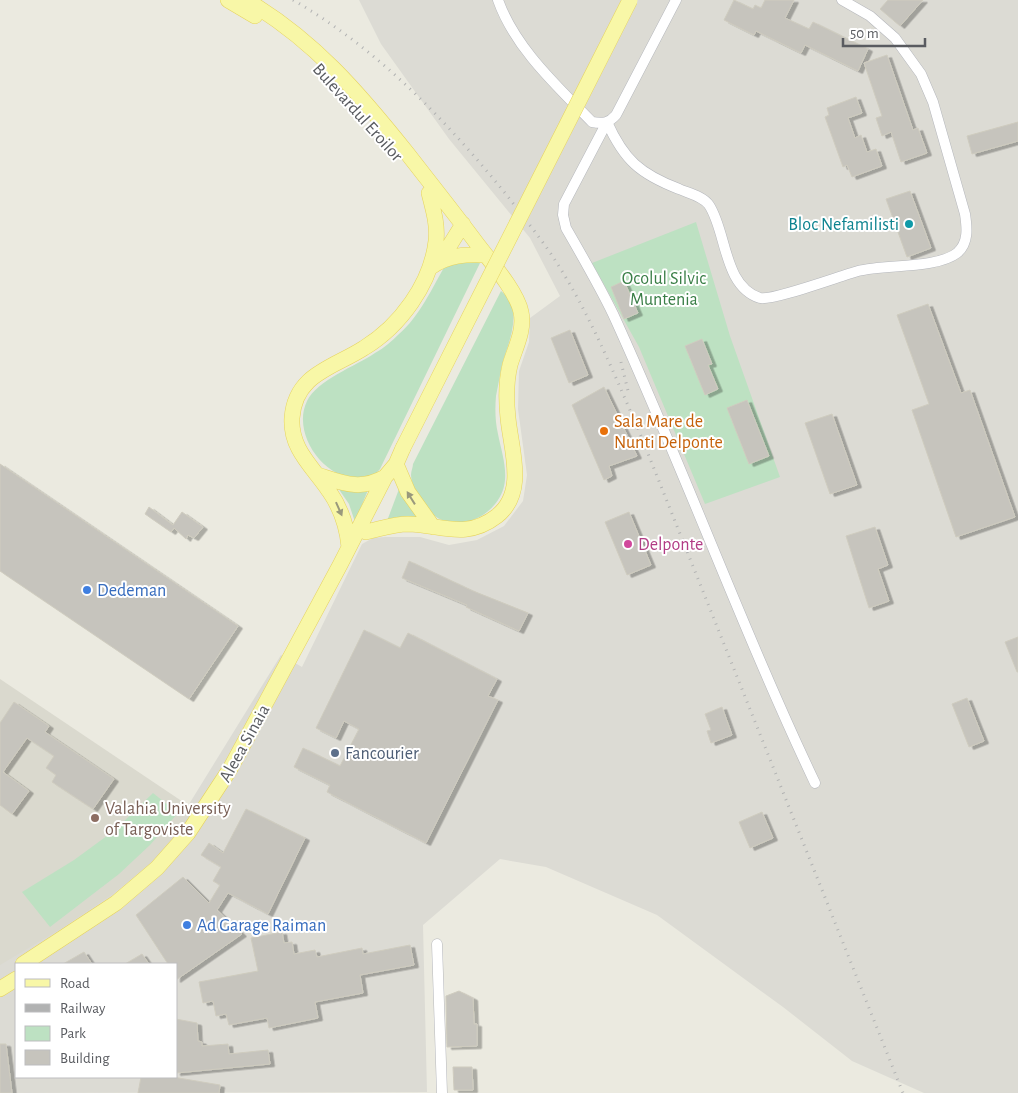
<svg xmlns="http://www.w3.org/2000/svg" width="1018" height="1093" font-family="'Alegreya Sans',sans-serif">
	<defs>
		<filter id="shadow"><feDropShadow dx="4.5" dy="2.5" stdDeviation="0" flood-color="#0004"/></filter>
	</defs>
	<rect width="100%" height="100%" fill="#ebeae0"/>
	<path fill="#dcdbd4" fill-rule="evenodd" d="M359 0H1018V1093H924L852 1061 783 1007 657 915 546 867 500 859 423 925 427 1092 0 1093V956L178 822 281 655 302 667 362 544 373 538 385 537H420L449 545 477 540 504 526 523 501 527 475 518 409 519 371 529 342 530 318 560 296 530 238 449 139 381 44ZM16 964H176V1077H16Z"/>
	<path fill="#dad9ce" d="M0 679 195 810 184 826 153 861 111 895 62 928 0 965Z"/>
	<path fill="#bde1c2" d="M696 222 730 336 780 477 705 504 639 347 592 263Z
		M469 258 480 263 380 469C378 471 374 476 372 477 369 478 363 478 360 478 325 481 291 434 307 401 317 380 356 366 375 353 384 348 392 341 399 334 420 316 432 288 446 264Z
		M501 291C525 309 508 343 502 365 500 375 498 386 496 396 495 408 495 421 498 434 502 455 512 480 498 500 486 518 463 528 442 520 428 515 411 489 411 475 411 471 413 467 413 464Z
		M338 488 368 490 355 522 349 504Z
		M399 489 420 521H387Z
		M153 793 178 813 150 845 119 874 50 927 22 892 74 860 115 830Z"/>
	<path fill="#c6c4bd" stroke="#cfccbf" filter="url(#shadow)" d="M734 0 753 9 755 5 761 8 765 0H794L785 18 809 29 813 22 868 49 858 71 805 45 801 53 756 31 754 35 724 20Z
		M888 0H923L900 26 880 9Z
		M887 55 913 130 918 128 927 153 901 162 891 132 882 136 876 118 882 116 864 63Z
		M856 97 862 113 848 118 855 138 861 135 867 152 876 149 882 166 852 177 847 165 843 167 825 117 829 115 827 108Z
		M1018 122V141L972 154 967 136Z
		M910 191 931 248 907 257 886 199Z
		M624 281 638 313 624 319 611 287Z
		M928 304 961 393 970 390 1015 517 956 537 912 410 929 404 897 315Z
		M570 330 588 375 569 383 551 338Z
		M702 339 712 364 708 365 718 389 705 395 685 346Z
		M604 387 637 456 609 466 612 476 604 480 572 405Z
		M747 400 769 456 749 464 727 408Z
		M832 414 857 485 830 494 805 423Z
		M0 464 238 626 189 699 0 571Z
		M149 507 173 525 182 512 203 527 194 538 188 535 186 539 174 528 171 532 145 514Z
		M629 512 651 565 627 575 605 522Z
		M875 527 888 565 878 569 889 601 869 608 846 536Z
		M409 561 473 591 528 613 519 631 466 607 467 605 402 578Z
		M364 630 400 648 408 633 497 679 488 696 498 700 426 843 327 792 330 785 294 767 303 748 340 766 359 729 344 721 336 738 316 728Z
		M1018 637V672H1017L1005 642Z
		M967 698 984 741 969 747 952 704Z
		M14 702 49 726 45 732 114 779 93 809 52 782 56 775 46 768 54 756 27 738 3 772 29 791 12 814 0 805V723Z
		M722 707 732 735 711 743 707 731 711 730 705 714Z
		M246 809 305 838 268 914 228 893 217 910 242 934 176 980V964H168L136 915 183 877 209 903 220 885 213 881 221 867 201 855 209 843 223 853Z
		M762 812 773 838 750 848 739 822Z
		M282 932 284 943 292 942 294 954 315 950 317 957 362 948 363 954 410 945 414 965 360 975 363 993 315 1002 318 1018 269 1028 267 1018 229 1025 226 1014 216 1016 213 1001 203 1003 199 982 258 971 251 938Z
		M84 952 92 964H63Z
		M142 954 149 964H125Z
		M459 991 473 998 474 1024H477V1046L447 1047 446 996Z
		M176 1019 197 1023 198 1041 202 1042V1046L228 1044 229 1054 268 1050 270 1064 176 1073Z
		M0 1044H6L12 1093H0Z
		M453 1067H472L473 1090H454Z
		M141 1077H173L220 1085 219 1093H138Z"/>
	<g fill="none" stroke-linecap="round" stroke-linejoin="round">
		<g stroke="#b5b7bc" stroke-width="11">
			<path id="minor" d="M498 0C515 48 557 86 592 122 603 124 609 123 616 115L676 0
				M607 122C624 160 640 174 679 189 688 193 703 196 709 205 727 232 723 286 760 298 772 301 840 276 858 271 885 264 936 269 957 253 969 243 967 227 965 214L933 102 921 74 895 38 870 16 842 0
				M607 122 564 204 563 215 566 228C582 256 599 285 613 314 684 469 742 629 815 783
				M437 944 442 1093"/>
		</g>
		<g stroke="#e6d35d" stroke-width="16">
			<path id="primary" d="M228 0 255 16
				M246 0C314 40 359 93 407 153 431 184 455 214 478 245 491 262 517 292 521 312 525 330 515 348 510 365 506 382 506 400 508 418 511 450 527 492 497 516 466 540 442 525 408 524 394 524 380 529 366 532
				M440 261 463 224
				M431 267C448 255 466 254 486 255
				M396 464 408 492 433 527
				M318 475C343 483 360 491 385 477
				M349 547C347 526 341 508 329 491 313 467 290 449 292 418 295 374 333 368 364 348 400 326 431 284 436 241 438 225 433 209 429 193
				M23 964 116 903 157 868 188 833 230 769 340 565 385 477 396 464 403 448
				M0 989 16 979"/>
		</g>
		<use href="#minor" stroke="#fff" stroke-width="10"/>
		<use href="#primary" stroke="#f8f7a7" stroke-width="15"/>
		<path stroke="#b1b2b2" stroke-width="3" stroke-dasharray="1 6" stroke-linecap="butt" d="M293 0C378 49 448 122 509 198 526 221 545 243 560 268 592 319 615 376 639 431L903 1093
			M621 362 629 395"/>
		<g stroke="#e6d35d" stroke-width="16" stroke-linecap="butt">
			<path id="primary-bridge" d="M403 448 630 0"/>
		</g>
		<use href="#primary-bridge" stroke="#f8f7a7" stroke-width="15"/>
	</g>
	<defs><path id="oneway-solid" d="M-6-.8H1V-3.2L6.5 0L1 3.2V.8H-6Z" transform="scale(1.25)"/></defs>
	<g fill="#99997c">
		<use href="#oneway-solid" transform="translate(411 498) rotate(-122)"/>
		<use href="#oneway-solid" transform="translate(339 509) rotate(66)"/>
	</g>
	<circle fill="#0f9aa8" stroke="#fff" stroke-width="2" cx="909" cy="224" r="5"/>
	<circle fill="#e8710a" stroke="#fff" stroke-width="2" cx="604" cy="431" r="5"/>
	<circle fill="#d1479c" stroke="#fff" stroke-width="2" cx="628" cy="544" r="5"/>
	<g fill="#3f7fe0" stroke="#fff" stroke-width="2">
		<circle cx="87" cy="590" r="5"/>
		<circle cx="187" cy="925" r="5"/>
	</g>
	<circle fill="#5c6f8a" stroke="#fff" stroke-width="2" cx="335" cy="753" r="5"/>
	<circle fill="#8d6e63" stroke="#fff" stroke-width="2" cx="95" cy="818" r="5"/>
	<g text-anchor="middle" stroke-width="4" stroke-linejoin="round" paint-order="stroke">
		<g font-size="18" fill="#595b60" stroke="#fff">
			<text transform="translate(358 112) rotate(48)" y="6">Bulevardul Eroilor</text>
			<text transform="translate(244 743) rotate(-61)" y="6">Aleea Sinaia</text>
		</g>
		<g font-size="18" fill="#0d838f" stroke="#fff" text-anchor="end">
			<text x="899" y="230">Bloc Nefamilisti</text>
		</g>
		<g font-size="18" fill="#397e46" stroke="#fff">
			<text x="664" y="284">Ocolul Silvic<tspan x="664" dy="21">Muntenia</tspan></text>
		</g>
		<g font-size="18" fill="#c56008" stroke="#fff" text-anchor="start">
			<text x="614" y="427">Sala Mare de<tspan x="614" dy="21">Nunti Delponte</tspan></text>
		</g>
		<g font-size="18" fill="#b23c85" stroke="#fff" text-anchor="start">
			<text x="638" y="550">Delponte</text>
		</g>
		<g font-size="18" fill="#366cbe" stroke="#fff" text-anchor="start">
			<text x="97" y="596">Dedeman</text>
			<text x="197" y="931">Ad Garage Raiman</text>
		</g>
		<g font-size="18" fill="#4e5e75" stroke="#fff" text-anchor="start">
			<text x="345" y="759">Fancourier</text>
		</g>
		<g font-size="18" fill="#785e54" stroke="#fff" text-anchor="start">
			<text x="105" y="814">Valahia University<tspan x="105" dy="21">of Targoviste</tspan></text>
		</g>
	</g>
	<rect x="15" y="963" width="162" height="115" fill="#ffffff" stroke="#bdbdbf"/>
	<rect x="25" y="979" width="25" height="8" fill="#f8f7a7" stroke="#bdbdbf"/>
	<text x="60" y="988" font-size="15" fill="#595b60">Road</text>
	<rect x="25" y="1004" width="25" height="8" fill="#b1b2b2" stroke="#bdbdbf"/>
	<text x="60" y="1013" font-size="15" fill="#595b60">Railway</text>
	<rect x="25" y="1026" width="25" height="15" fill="#bde1c2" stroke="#bdbdbf"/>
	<text x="60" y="1038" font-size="15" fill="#595b60">Park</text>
	<rect x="25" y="1050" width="25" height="15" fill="#c6c4bd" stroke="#bdbdbf"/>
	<text x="60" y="1063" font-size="15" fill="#595b60">Building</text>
	<path d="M843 38v8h82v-8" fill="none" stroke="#595b60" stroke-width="2.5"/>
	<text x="850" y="38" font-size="15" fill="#595b60" stroke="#ffffff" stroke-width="4" paint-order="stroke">50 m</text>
</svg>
